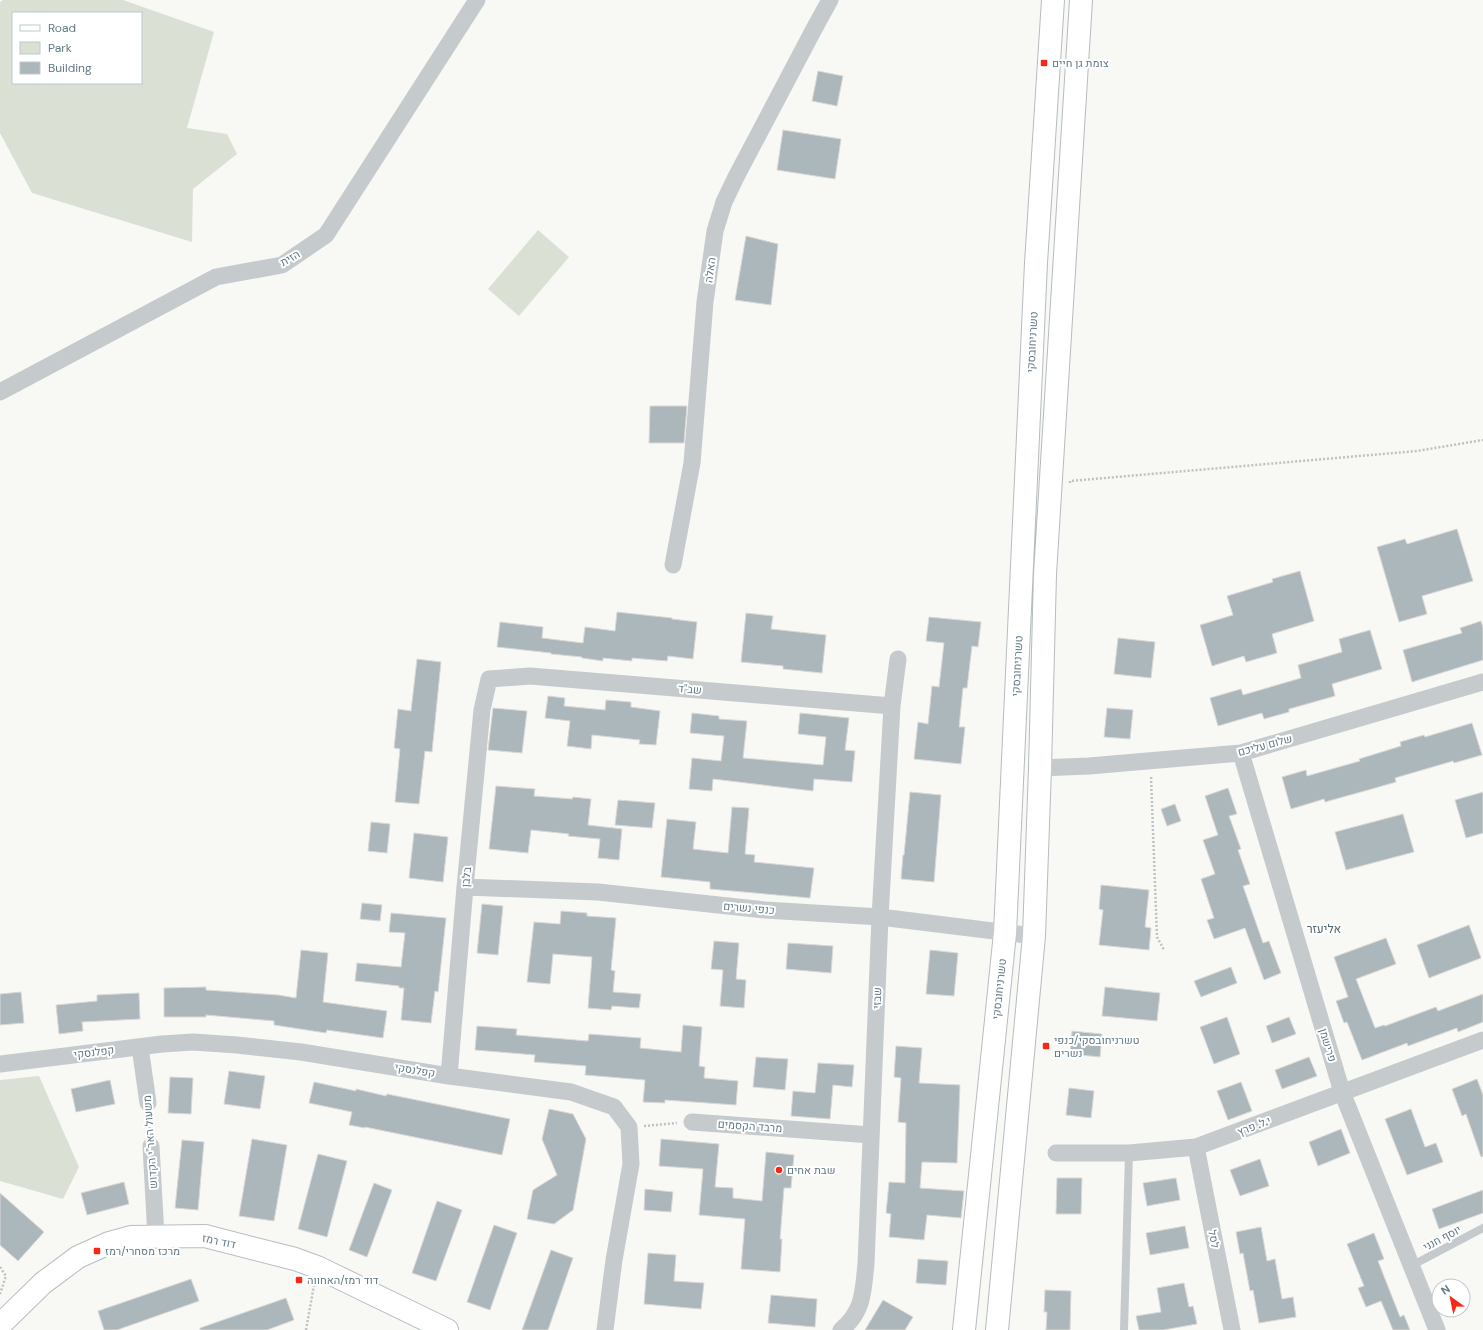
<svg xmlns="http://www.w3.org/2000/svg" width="1483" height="1330" font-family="'DM Sans',Heebo,sans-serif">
	<rect width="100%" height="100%" fill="#f8f8f5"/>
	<path fill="#dbe0d5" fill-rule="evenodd" d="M3 0H123L214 32 187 128 227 134 237 154 193 189 192 242 32 193 0 133V2ZM13 13H141V83H13Z
		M538 230 569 257 519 316 488 289Z
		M39 1076 79 1167 63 1199 0 1181V1080Z"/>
	<path fill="#abb7bb" stroke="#dad9d7" d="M818 71 843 76 837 106 812 101Z
		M783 130 841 139 835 179 777 170Z
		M746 236 778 244 771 305 735 300Z
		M650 406H687L684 443H649Z
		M1457 529 1473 581 1422 596 1427 614 1399 622 1377 547 1405 539 1407 544Z
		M1300 571 1314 621 1272 634 1277 653 1246 662 1244 656 1212 666 1200 625 1233 615 1227 596 1273 582 1272 579Z
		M617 612 672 618V619L697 622 693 659 668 656 667 661 632 658V661L603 658V661L582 658V657L551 654V653L497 647 500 622 543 627 542 638 583 643 585 627 615 631Z
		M746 613 773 616 771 629 826 635 822 673 783 669V666L741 662Z
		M929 617 981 622 978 647 972 646 967 688H963L959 727H965L961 764 914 759 918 722 928 724 932 686 939 687 944 643 926 641Z
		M1481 621 1483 628V660L1412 682 1403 650 1462 633 1460 628Z
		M1370 630 1382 669 1332 684 1335 696 1289 709V712L1264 719 1262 713 1218 726 1210 698 1241 689 1243 695 1301 678 1298 665 1342 652 1339 639Z
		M1118 638 1155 642 1151 678 1114 674Z
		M417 659 441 662 432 752 425 751 419 804 395 802 400 749 394 748 398 709 411 711Z
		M548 696 565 698 564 706 605 710 606 700 631 702V707L660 711 656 745 639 744 640 740 592 735 591 749 567 746 570 721 545 718Z
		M493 708 527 711 522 753 488 750Z
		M1107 708 1133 710 1130 739 1104 737Z
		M692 713 719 716V719L747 721 743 758 823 765 826 737 798 734 800 713 849 718 845 750 855 751 852 782 814 779 813 791 713 779 712 791 689 789 692 758 721 761 724 736 690 733Z
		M1472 723 1482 755 1454 763 1453 761 1395 778 1396 782 1368 790 1325 802 1324 799 1291 809 1282 777 1306 770 1307 776 1360 761 1359 759 1401 746 1400 742 1424 735 1425 737Z
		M496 786 535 789 534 796 572 799 573 797 591 799 588 825 622 829 619 860 598 858 600 839 568 836 569 834 531 830 528 853 489 849Z
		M1228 788 1237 814 1229 816 1241 849 1238 850 1250 884 1243 886 1263 943 1269 941 1281 973 1264 980 1245 928 1214 939 1207 920 1214 918 1201 879 1215 874 1203 840 1218 835 1205 796Z
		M910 792 941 795 934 882 901 879 903 855H904Z
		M1483 792V833L1466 838 1455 800Z
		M618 800 655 803 652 828 615 825Z
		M1175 804 1181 821 1167 826 1161 809Z
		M732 807 749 808 745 854 755 855 754 862 814 868 810 898 710 889V882L661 877 667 819 696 822 693 849 728 853Z
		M1403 814 1414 852 1346 870 1335 832Z
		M371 822 390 824 387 853 368 851Z
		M414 833 448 837 443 882 409 878Z
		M1101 885 1149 890 1145 927 1151 928 1149 950 1099 945 1103 910 1099 909Z
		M362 903 382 905 380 921 360 919Z
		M482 904 503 906 498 955 477 953Z
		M561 911 587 913V916L616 918 611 970 615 971 613 992 641 994 639 1008 612 1006 611 1010 588 1008 592 957 553 954 550 984 527 982 534 922 560 924Z
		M391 913 446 918 438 992 435 991 431 1023 401 1020 404 988H399V986L355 981 357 963 401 967 405 933 389 932Z
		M1469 925 1481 958 1429 978 1417 945Z
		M1386 938 1396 964 1356 979 1375 1028 1384 1025 1385 1026 1436 1007 1438 1011 1483 994V1022L1458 1032 1457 1028 1408 1046 1407 1043 1362 1060 1347 1022 1344 1023 1336 1001 1348 997 1334 957Z
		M714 941 739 943 736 979 746 980 744 1008 720 1006 723 970 711 969Z
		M788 943 833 946 831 973 786 969Z
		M301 950 328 953 323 1002 387 1011 383 1038 327 1030 326 1033 274 1025V1021L206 1015V1017H164V988L206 987V990L278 995 296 998Z
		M930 950 958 953 954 996 926 994Z
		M1231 967 1237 983 1201 997 1194 981Z
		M1105 987 1160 993 1157 1021 1102 1016Z
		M21 992 24 1023 0 1025V994Z
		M139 993 140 1019 82 1022 83 1031 59 1034 56 1005 97 1001V995Z
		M1227 1017 1240 1054 1214 1064 1200 1027Z
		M1289 1017 1296 1034 1272 1043 1266 1026Z
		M683 1025 702 1027 699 1066 705 1067 704 1078 738 1081 736 1105 665 1100V1103L643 1102 645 1080 585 1075 586 1066 534 1062 535 1055 475 1050 477 1026 517 1029 516 1035 588 1041 589 1034 641 1038 640 1048 681 1052Z
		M1072 1031 1102 1034 1100 1057 1070 1054Z
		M896 1046 922 1048 919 1083 960 1085 957 1163 922 1162 920 1188 964 1191 961 1218 927 1215 924 1240 889 1237 891 1214 886 1213 889 1182 905 1183 906 1123 898 1122 901 1078 894 1077Z
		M756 1057 788 1059 785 1090 753 1087Z
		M1309 1057 1317 1076 1282 1089 1275 1070Z
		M818 1063 854 1065 852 1087 833 1085 830 1119 791 1116 793 1091 815 1093Z
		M229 1071 265 1076 260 1109 224 1104Z
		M170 1077 193 1078 191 1114 168 1113Z
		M1477 1079 1483 1095V1156L1481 1157 1466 1114 1462 1116 1452 1089Z
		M110 1080 115 1104 76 1112 71 1089Z
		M314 1082 356 1091V1089L386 1096 387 1094 510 1119 502 1155 365 1127V1128L349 1125 352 1112 309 1103Z
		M1241 1082 1252 1111 1228 1120 1217 1091Z
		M1069 1088 1094 1091 1091 1118 1066 1115Z
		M549 1109 573 1114 586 1139 573 1210 554 1224 527 1219 533 1190 557 1175 542 1139Z
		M1411 1109 1425 1147 1436 1143 1443 1162 1407 1175 1385 1119Z
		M1341 1129 1350 1153 1318 1166 1309 1142Z
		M252 1139 287 1145 274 1221 239 1216Z
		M661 1139 719 1144 715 1187 733 1188V1198L762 1201 766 1152 794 1155 791 1188H784L780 1239H782L780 1272 741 1269 745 1219 699 1215 703 1169 659 1166Z
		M182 1140 204 1142 198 1210 175 1208Z
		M318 1154 347 1161 327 1237 298 1229Z
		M1260 1159 1269 1186 1240 1196 1230 1170Z
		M1057 1178H1082L1081 1214H1056Z
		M1176 1178 1180 1200 1147 1206 1143 1183Z
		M124 1182 129 1204 87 1215 81 1193Z
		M374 1183 392 1190 367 1257 349 1250Z
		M645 1189 673 1192 671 1212 644 1210Z
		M1483 1190V1213L1439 1229 1432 1209Z
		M0 1193 44 1232 18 1261 0 1245Z
		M437 1201 462 1210 436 1281 412 1273Z
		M494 1225 517 1233 490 1310 467 1302Z
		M1185 1226 1189 1248 1150 1255 1146 1233Z
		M1261 1227 1267 1261 1275 1259 1282 1299 1293 1297 1296 1317 1259 1323 1253 1290 1250 1291 1243 1253 1240 1254 1236 1232Z
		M1374 1233 1384 1259 1378 1261 1400 1317 1404 1315 1410 1330H1393L1381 1301 1366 1307 1358 1288 1364 1286 1347 1244Z
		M551 1250 573 1258 548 1330H522Z
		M648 1253 676 1255 674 1281 704 1283 701 1309 644 1304Z
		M918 1259 948 1261 946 1285 916 1283Z
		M191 1279 199 1301 117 1330H104L98 1311Z
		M1184 1283 1189 1307 1193 1306 1197 1324 1163 1330H1139L1136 1316 1161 1312 1157 1288Z
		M1045 1290 1071 1291 1070 1330H1046L1047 1312H1044Z
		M771 1295 817 1299 815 1327 768 1323Z
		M286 1298 294 1320 267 1330H200V1328Z
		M883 1300 913 1317 905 1330H865Z"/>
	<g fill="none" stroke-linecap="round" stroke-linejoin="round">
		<g stroke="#b7bec2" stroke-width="24">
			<path id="secondary" d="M2 1323 43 1283 78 1257 109 1243 131 1237 205 1236 295 1259 317 1267 447 1330"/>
		</g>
		<g stroke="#b5bcbf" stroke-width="24">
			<path id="primary" d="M964 1330 1005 933 1036 263 1053 0
				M997 1330 1034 936 1040 768 1045 574 1081 0"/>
		</g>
		<path stroke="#bec2c3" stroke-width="2.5" stroke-dasharray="2 2" stroke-linecap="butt" d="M1070 483V481L1417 451 1483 440
			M1151 777 1157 937 1164 950
			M149 1119 150 1132
			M644 1126 677 1123
			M0 1267 6 1276 0 1294
			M306 1330 314 1285"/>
		<path stroke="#c5cacd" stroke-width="8" d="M1411 1266 1483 1228
			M1124 1330 1129 1153"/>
		<path stroke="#c5cacd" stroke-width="17" d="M0 392 216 277 282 265 326 235 477 0
			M673 565 692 463 705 302 715 231 724 202 736 177 814 29 830 0
			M1241 753 1342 1092 1437 1330
			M1040 768 1089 766 1241 753 1483 682
			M465 887 598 892 765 910 880 917 1034 936
			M140 1047 148 1103
			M0 1064 162 1044 193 1042 237 1045 301 1052 449 1076 571 1092 614 1107 629 1127 631 1164 614 1260 605 1330
			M449 1076 465 887 482 710 489 679 530 676 892 706
			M692 1122 871 1135
			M151 1146 156 1237
			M1196 1147 1232 1330
			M1056 1153H1129L1196 1147 1483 1040
			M841 1330C864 1311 863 1291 866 1264L880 917 892 706 898 659"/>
		<use href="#secondary" stroke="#fff" stroke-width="22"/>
		<use href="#primary" stroke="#fff" stroke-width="22"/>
	</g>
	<g fill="#f62817" stroke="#fff" stroke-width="1.5">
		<rect x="1040" y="59" width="8" height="8" rx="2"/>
		<rect x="1042" y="1042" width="8" height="8" rx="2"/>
		<circle cx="779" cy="1170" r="4"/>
		<rect x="93" y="1247" width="8" height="8" rx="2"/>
		<rect x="295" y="1276" width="8" height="8" rx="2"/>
	</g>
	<g text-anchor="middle" stroke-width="4" stroke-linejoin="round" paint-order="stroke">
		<g font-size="11" fill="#607983" stroke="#fff" text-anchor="start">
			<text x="1052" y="67">צומת גן חיים</text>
			<text x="1054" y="1044">טשרניחובסקי/כנפי<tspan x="1054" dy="13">נשרים</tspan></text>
			<text x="787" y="1174">שבת אחים</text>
			<text x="105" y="1255">מרכז מסחרי/רמז</text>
			<text x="307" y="1284">דוד רמז/האחווה</text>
		</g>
		<g font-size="11" fill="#607983" stroke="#fff">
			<text transform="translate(290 258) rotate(-30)" y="4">הזית</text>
			<text transform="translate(710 270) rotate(-82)" y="4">האלה</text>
			<text transform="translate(1032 342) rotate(-87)" y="4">טשרניחובסקי</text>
			<text transform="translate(1017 666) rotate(-87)" y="4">טשרניחובסקי</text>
			<text transform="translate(690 689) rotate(5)" y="4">שב''ד</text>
			<text transform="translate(1265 745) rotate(-15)" y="4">שלום עליכם</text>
			<text transform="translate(466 877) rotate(-84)" y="4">בלבן</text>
			<text transform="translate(749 908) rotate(5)" y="4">כנפי נשרים</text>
			<text transform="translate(999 989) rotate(-84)" y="4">טשרניחובסקי</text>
			<text transform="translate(877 998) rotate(-88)" y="4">שבזי</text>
			<text transform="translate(1328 1045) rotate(73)" y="4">פרישמן</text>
			<text transform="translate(94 1052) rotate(-7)" y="4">קפלנסקי</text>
			<text transform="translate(415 1070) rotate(9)" y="4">קפלנסקי</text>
			<text transform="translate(750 1126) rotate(4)" y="4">מרבד הקסמים</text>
			<text transform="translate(1254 1126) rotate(-21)" y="4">י.ל. פרץ</text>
			<text transform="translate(150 1142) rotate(-94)" y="4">משעול האר''י הקדוש</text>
			<text transform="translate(1442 1238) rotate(-28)" y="4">יוסף חנני</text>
			<text transform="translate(1214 1239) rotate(79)" y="4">לסל</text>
			<text transform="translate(219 1241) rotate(12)" y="4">דוד רמז</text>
		</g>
		<g font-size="12" fill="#52666d" stroke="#fff">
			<text x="1324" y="933">אליעזר</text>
		</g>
	</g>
	<rect x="12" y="12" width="130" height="72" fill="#ffffff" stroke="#bfc9cd"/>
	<rect x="20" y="25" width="20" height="6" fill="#ffffff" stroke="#bfc9cd"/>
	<text x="48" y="32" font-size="12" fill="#607983">Road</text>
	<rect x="20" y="42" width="20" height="12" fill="#dbe0d5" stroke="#bfc9cd"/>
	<text x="48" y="52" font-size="12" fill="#607983">Park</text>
	<rect x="20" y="62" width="20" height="12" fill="#abb7bb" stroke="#bfc9cd"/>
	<text x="48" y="72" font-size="12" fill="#607983">Building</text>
	<g transform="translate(1451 1298) rotate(327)"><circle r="19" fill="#ffffff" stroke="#bfc9cd"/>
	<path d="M0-3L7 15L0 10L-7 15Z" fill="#f62817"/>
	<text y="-6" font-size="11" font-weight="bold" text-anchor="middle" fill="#607983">N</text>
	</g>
</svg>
